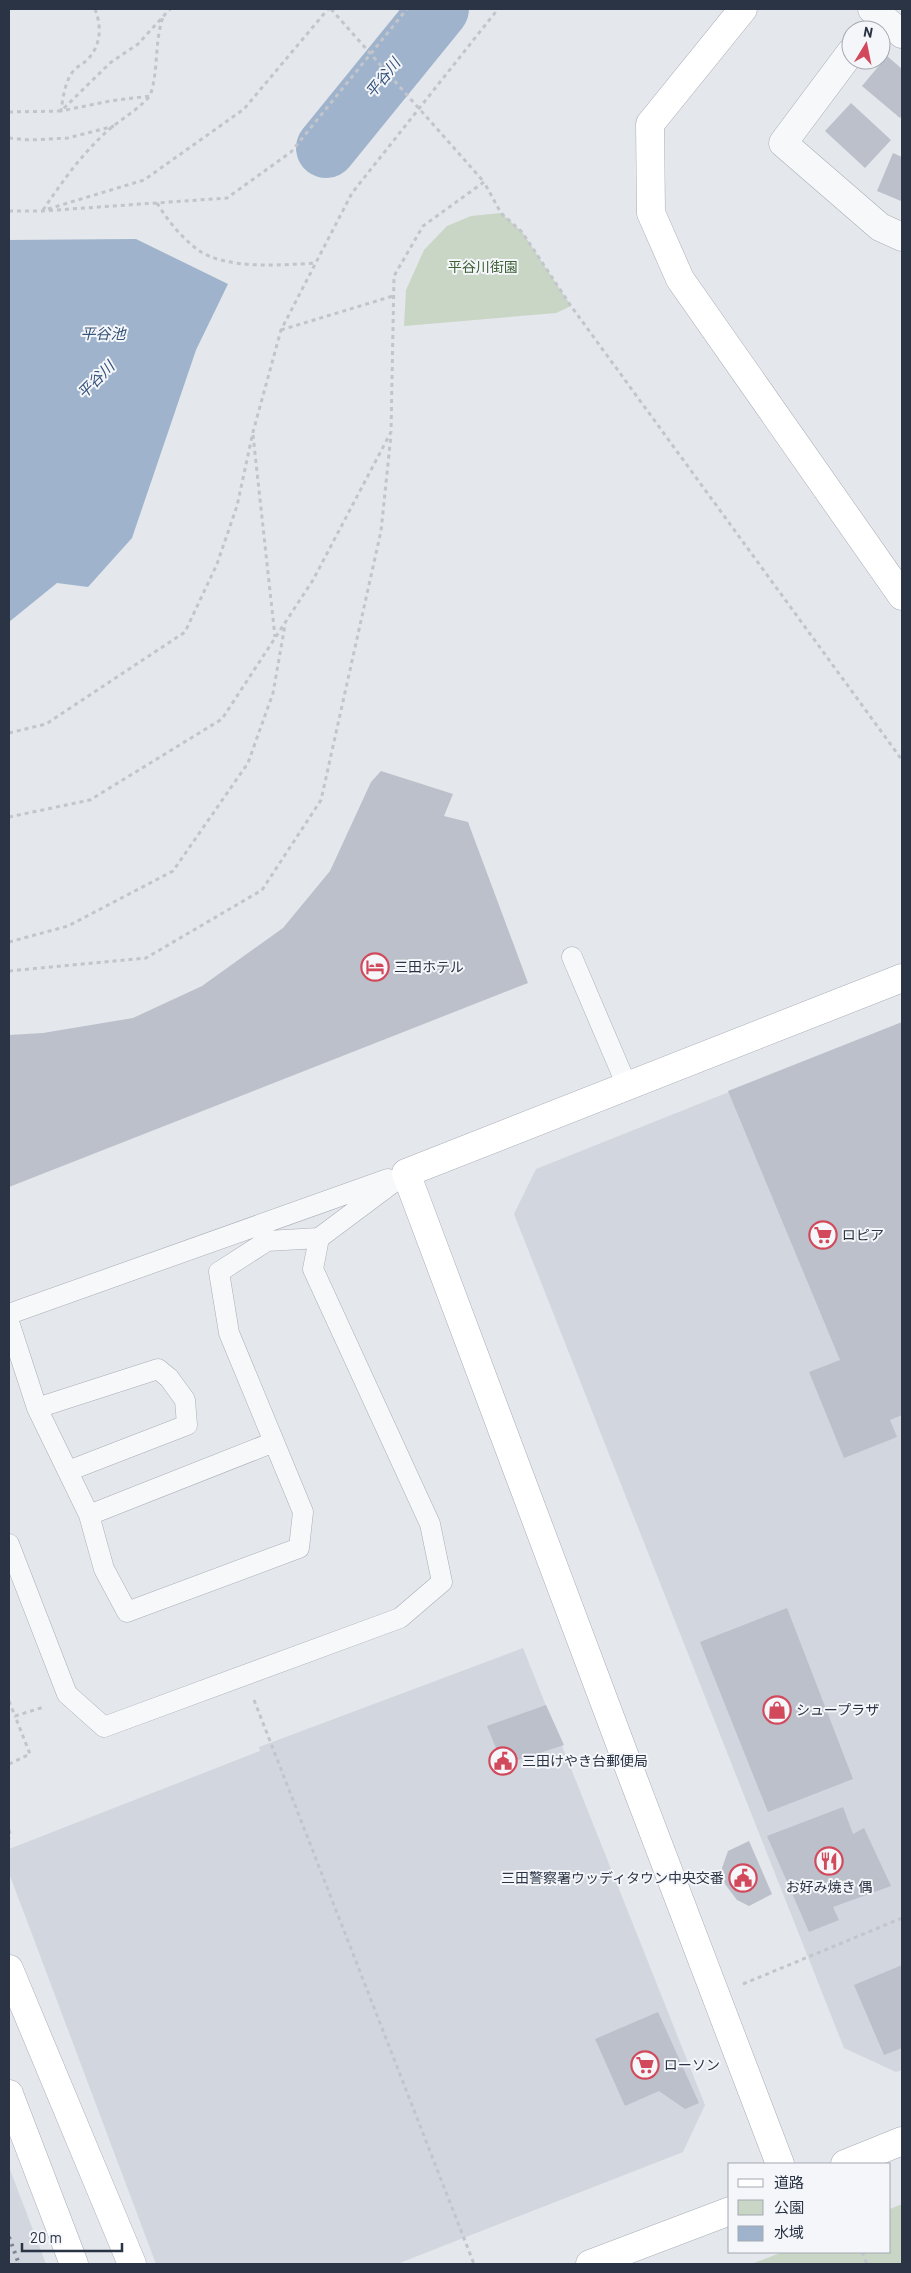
<svg xmlns="http://www.w3.org/2000/svg" width="911" height="2273" font-family="Barlow,'Noto Sans JP',sans-serif">
	<rect width="100%" height="100%" fill="#e4e7ec"/>
	<path fill="#d2d6de" d="M902 1023V2070L896 2072 844 2048 514 1214 536 1169Z
		M523 1648 705 2105 683 2152 397 2264H156L9 1873V1849L260 1751 259 1747Z
		M9 2167 46 2264H9Z"/>
	<path fill="#c9d6c5" d="M501 213 522 232 571 306 556 313 404 326 406 290 424 250 447 226 471 216Z
		M902 2204V2264H751L783 2252H890V2209Z"/>
	<path fill="#9fb4cc" d="M136 239 228 284 196 350 132 538 88 587 57 583 9 622V240Z"/>
	<g fill="none" stroke-linecap="round" stroke-linejoin="round">
		<path stroke="#9fb4cc" stroke-width="60" d="M326 148 439 9"/>
	</g>
	<path fill="#bbc0ca" d="M887 56 902 69V116L900 118 862 86Z
		M851 103 891 140 865 168 825 131Z
		M893 153 902 157 901 201 877 191Z
		M381 771 453 794 444 816 468 822 528 983 9 1187V1035L43 1033 133 1018 202 986 283 928 330 871 371 782Z
		M902 1022V1415L890 1420 897 1437 844 1458 809 1372 840 1360 728 1091Z
		M787 1608 853 1779 768 1812 700 1642Z
		M546 1705 564 1745 503 1765 487 1726Z
		M843 1807 853 1834 864 1828 891 1886 833 1907 839 1920 809 1932 767 1836Z
		M749 1841 772 1894 749 1906 737 1900 725 1884 722 1868 728 1851Z
		M902 1965V2048L884 2055 854 1985Z
		M658 2012 699 2103 685 2109 659 2091 625 2106 595 2039Z"/>
	<g fill="none" stroke-linecap="round" stroke-linejoin="round">
		<g stroke="#a9aeb7" stroke-width="21">
			<path id="lane" d="M572 957 627 1086
				M9 1314 388 1179
				M9 1322 37 1408 89 1515 104 1569 127 1612 299 1548 303 1512 229 1333 219 1272 267 1241 319 1238
				M37 1408 158 1369 169 1378 185 1400 187 1425 68 1471
				M89 1515 274 1442
				M9 1544 67 1694 104 1727 400 1618 442 1582 430 1524 313 1269 319 1238 406 1173"/>
		</g>
		<g stroke="#a9aeb7" stroke-width="29">
			<path id="street" d="M872 9 902 34
				M851 52 783 143 880 227 902 237"/>
		</g>
		<g stroke="#a9aeb7" stroke-width="29">
			<path id="secondary" d="M743 9 650 124 651 213 680 279 902 596
				M9 1969 132 2264
				M9 2094 74 2264
				M780 2164 631 1773 406 1173 902 978
				M845 2164 902 2141
				M590 2264 730 2211"/>
		</g>
		<path stroke="#c2c5cb" stroke-width="3" stroke-dasharray="4 4" stroke-linecap="butt" d="M95 9C102 27 101 46 87 60 83 64 78 66 74 70 65 81 63 97 61 111L110 101 150 96C159 70 154 43 163 17
			M9 112 61 111 110 63 138 44 170 9
			M9 138 30 140 68 138 114 126
			M157 203C168 221 181 237 198 250 227 270 281 265 316 263
			M48 209 144 180 244 109 328 9
			M43 210C60 185 78 159 100 138 115 122 135 113 150 96
			M9 211H42L227 198 291 152 407 9
			M281 330 393 296
			M253 435 275 637
			M9 733 46 724 185 632 217 564 237 506 253 432 281 330 352 193 498 9
			M9 817 90 800 222 719 313 580 391 432 394 276 423 226 484 182 501 213 522 232 571 306 902 760
			M9 942 68 926 173 871 248 763 273 693 285 625
			M9 971 146 958 262 890 321 800 381 531 391 435
			M254 1700 474 2264
			M9 1701 15 1716 44 1707
			M9 1764 30 1754 15 1716
			M9 1830 11 1837 9 1838
			M743 1984 902 1918
			M862 2252 867 2264"/>
		<use href="#lane" stroke="#f7f8fa" stroke-width="20"/>
		<use href="#street" stroke="#f7f8fa" stroke-width="28"/>
		<use href="#secondary" stroke="#fff" stroke-width="28"/>
		<path stroke="#7d8696" stroke-width="4" stroke-dasharray="2.5 5" stroke-linecap="butt" d="M9 2237 19 2264"/>
		<path stroke="#c2c5cb" stroke-width="3" stroke-dasharray="4 4" stroke-linecap="butt" d="M331 9 484 182"/>
	</g>
	<defs>
		<g id="hotel-ring" transform="scale(1.4375)"><circle r="9.5" fill="#f4f6f9" stroke="#d1495b" stroke-width="1.5"/><path d="M-6-4.5h1.5V1H6V5H4.5V3h-9V5H-6ZM-4 0a1.8 1.8 0 1 1 3.6 0ZM.5 0V-2.5h3Q6-2.5 6 0Z" fill="#d1495b"/></g>
		<g id="supermarket-ring" transform="scale(1.4375)"><circle r="9.5" fill="#f4f6f9" stroke="#d1495b" stroke-width="1.5"/><path d="M-6-5.5h2.5l.6 2H6L4.5 2H-2.5L-4.4-4H-6ZM-1.5 3.2a1.3 1.3 0 1 0 .1 0ZM3 3.2a1.3 1.3 0 1 0 .1 0Z" fill="#d1495b"/></g>
		<g id="shop-ring" transform="scale(1.4375)"><circle r="9.5" fill="#f4f6f9" stroke="#d1495b" stroke-width="1.5"/><path d="M-5-2.5h2.3a2.7 3.5 0 0 1 5.4 0H5L5.5 6h-11ZM-1.5-2.5h3a1.5 2.3 0 0 0-3 0Z" fill="#d1495b"/></g>
		<g id="civic-ring" transform="scale(1.4375)"><circle r="9.5" fill="#f4f6f9" stroke="#d1495b" stroke-width="1.5"/><path d="M-.6-6.5H3V-4.5H.6V-3L4-1V1h2V6H-6V1h2V-1L-.6-3ZM-1.2 2.5V6h2.4V2.5Z" fill="#d1495b"/></g>
		<g id="restaurant-ring" transform="scale(1.4375)"><circle r="9.5" fill="#f4f6f9" stroke="#d1495b" stroke-width="1.5"/><path d="M-5-6h1v4h1v-4h1v4h1v-4h1v5L-1.5 .5V6h-2V.5L-5-1ZM5-6V6H3V1.5H1.5Q1.5-4 5-6Z" fill="#d1495b"/></g>
	</defs>
	<g fill-rule="evenodd">
		<use href="#hotel-ring" x="375" y="967"/>
		<use href="#supermarket-ring" x="823" y="1235"/>
		<use href="#shop-ring" x="777" y="1710"/>
		<use href="#civic-ring" x="503" y="1761"/>
		<use href="#restaurant-ring" x="829" y="1861"/>
		<use href="#civic-ring" x="743" y="1878"/>
		<use href="#supermarket-ring" x="645" y="2065"/>
	</g>
	<g text-anchor="middle" stroke-width="4" stroke-linejoin="round" paint-order="stroke">
		<g font-size="14" fill="#3f6138" stroke="#f4f6f9">
			<text x="483" y="272">平谷川街園</text>
		</g>
		<g font-size="14" fill="#2b3445" stroke="#f4f6f9" text-anchor="start">
			<text x="394" y="972">三田ホテル</text>
			<text x="842" y="1240">ロピア</text>
			<text x="796" y="1715">シュープラザ</text>
			<text x="522" y="1766">三田けやき台郵便局</text>
			<text x="724" y="1883" text-anchor="end">三田警察署ウッディタウン中央交番</text>
			<text x="829" y="1892" text-anchor="middle">お好み焼き 偶</text>
			<text x="664" y="2070">ローソン</text>
		</g>
		<g font-size="15" font-style="italic" fill="#34527a" stroke="#f4f6f9">
			<text transform="translate(383 78) rotate(-51)" y="5">平谷川</text>
			<text x="103" y="339">平谷池</text>
			<text transform="translate(96 380) rotate(-45)" y="5">平谷川</text>
		</g>
	</g>
	<rect width="911" height="2273" fill="none" stroke="#2b3445" stroke-width="20"/>
	<rect x="728" y="2163" width="162" height="90" fill="#f4f6f9" stroke="#a4a8b1"/>
	<rect x="738" y="2179" width="25" height="8" fill="#ffffff" stroke="#a4a8b1"/>
	<text x="774" y="2188" font-size="15" fill="#2b3445">道路</text>
	<rect x="738" y="2200" width="25" height="15" fill="#c9d6c5" stroke="#a4a8b1"/>
	<text x="774" y="2213" font-size="15" fill="#2b3445">公園</text>
	<rect x="738" y="2226" width="25" height="15" fill="#9fb4cc" stroke="#a4a8b1"/>
	<text x="774" y="2238" font-size="15" fill="#2b3445">水域</text>
	<g transform="translate(866 45) rotate(10)"><circle r="24" fill="#f4f6f9" stroke="#a4a8b1"/>
	<path d="M0-4L9 19L0 12L-9 19Z" fill="#d1495b"/>
	<text y="-8" font-size="14" font-weight="bold" text-anchor="middle" fill="#2b3445">N</text>
	</g>
	<path d="M22 2243v8h100v-8" fill="none" stroke="#2b3445" stroke-width="2.5"/>
	<text x="30" y="2243" font-size="15" fill="#2b3445" stroke="#f4f6f9" stroke-width="4" paint-order="stroke">20 m</text>
</svg>
